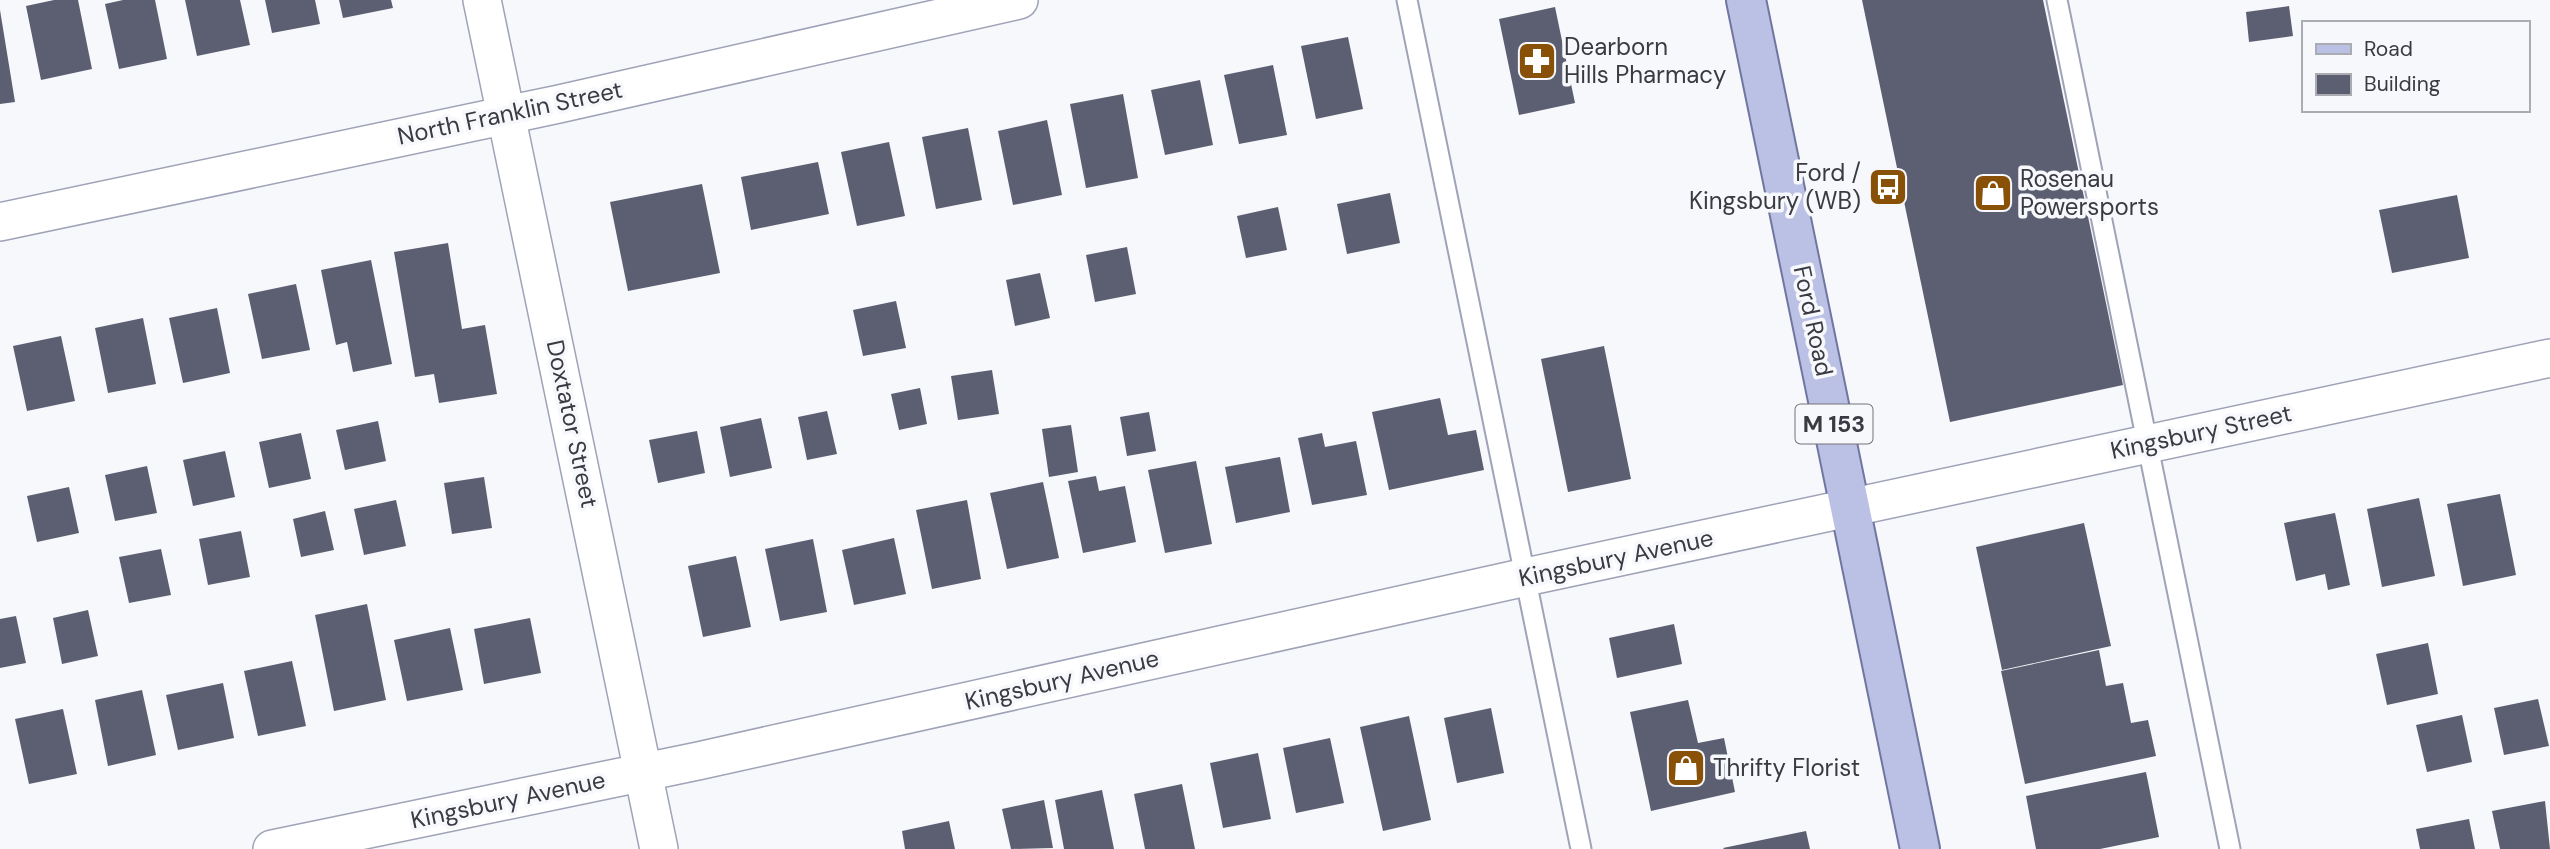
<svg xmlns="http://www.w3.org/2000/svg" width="2550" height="849" font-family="'DM Sans',sans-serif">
	<rect width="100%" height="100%" fill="#f7f8fc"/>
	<path fill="#5b5f71" d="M54 0H78L92 69 41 80 26 6Z
		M123 0H155L167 59 119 69 105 4Z
		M185 0H240L250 45 197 56Z
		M265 0H315L320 24 272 33Z
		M339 0H391L393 8 343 18Z
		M1862 0H2043L2123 385 1950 422Z
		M2289 6 2293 36 2249 42 2246 12Z
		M1555 7 1575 103 1519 115 1499 19Z
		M0 10 15 102 0 104Z
		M1348 37 1363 109 1316 119 1301 46Z
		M1273 65 1287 135 1239 144 1224 75Z
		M1200 80 1213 145 1165 155 1151 90Z
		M1123 94 1138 178 1086 188 1070 104Z
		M1047 120 1062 195 1013 205 998 131Z
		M968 128 982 200 936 209 922 137Z
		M889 142 905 216 857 226 841 152Z
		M818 162 829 214 751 230 741 177Z
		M702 184 720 273 628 291 610 202Z
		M1390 193 1400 243 1347 254 1337 204Z
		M2457 195 2469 258 2392 273 2379 210Z
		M1278 207 1287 250 1246 258 1237 216Z
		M448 243 462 329 485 325 497 394 439 403 434 374 415 377 394 252Z
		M1127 247 1136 294 1095 302 1086 255Z
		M371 260 392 364 353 372 347 342 336 345 321 270Z
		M1040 273 1050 318 1015 326 1006 280Z
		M296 284 310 350 262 359 248 294Z
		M896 301 906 348 863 356 853 310Z
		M217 308 230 373 183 383 169 318Z
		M143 318 156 384 108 393 95 328Z
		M61 336 75 401 27 411 13 346Z
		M1604 346 1631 479 1568 492 1541 359Z
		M992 370 999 414 958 420 951 376Z
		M920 388 927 424 899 430 891 394Z
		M1440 398 1448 435 1476 430 1484 470 1389 490 1372 412Z
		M827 411 837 454 807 460 798 417Z
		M1149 412 1156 451 1127 456 1120 417Z
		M761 418 772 468 730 477 720 427Z
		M378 421 386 461 345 470 336 430Z
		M1071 425 1078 472 1049 477 1042 429Z
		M697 431 705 473 658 483 649 440Z
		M301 433 311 479 269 488 259 442Z
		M1322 433 1325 447 1356 441 1367 495 1312 505 1298 438Z
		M225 451 235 497 193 506 183 460Z
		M1280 457 1290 512 1236 523 1225 467Z
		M1196 461 1212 544 1165 553 1148 470Z
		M147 466 157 513 115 521 105 475Z
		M1096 476 1099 491 1125 486 1136 542 1083 553 1068 481Z
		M484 477 492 528 452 534 444 483Z
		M1043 482 1059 558 1007 569 990 493Z
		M69 487 79 533 37 542 27 496Z
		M2500 494 2516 575 2463 586 2447 504Z
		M2419 498 2435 576 2382 587 2367 509Z
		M396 500 406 546 364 555 354 509Z
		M967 500 981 579 932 589 916 510Z
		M325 511 334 550 301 557 293 519Z
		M2335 513 2350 585 2328 590 2325 574 2296 581 2284 523Z
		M2084 523 2111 646 2002 670 1976 547Z
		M241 531 250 577 208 585 199 539Z
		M894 538 906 594 854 605 842 550Z
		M813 539 827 612 780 621 765 549Z
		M161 549 171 595 129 603 119 557Z
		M736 556 751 627 703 637 688 566Z
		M367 604 386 700 334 711 315 615Z
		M88 610 98 656 62 664 53 618Z
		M16 616 26 663 0 668V619Z
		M530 618 541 673 484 684 474 629Z
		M1674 624 1682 664 1617 678 1609 638Z
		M450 628 463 690 407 701 394 640Z
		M2428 643 2438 694 2387 705 2376 654Z
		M2099 650 2106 686 2123 683 2131 723 2148 720 2156 756 2025 784 2001 671Z
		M292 661 306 726 258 736 244 671Z
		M223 683 234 738 178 750 166 695Z
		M142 690 156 755 108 766 95 700Z
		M2538 699 2549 746 2504 755 2494 708Z
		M1688 700 1698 743 1724 738 1735 792 1651 811 1630 712Z
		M1491 708 1504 773 1457 783 1444 718Z
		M63 709 77 774 29 784 15 719Z
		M2462 715 2472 762 2427 772 2416 725Z
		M1409 716 1431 820 1383 831 1360 727Z
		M1330 738 1344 803 1296 813 1283 748Z
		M1258 753 1271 819 1223 828 1210 763Z
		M2146 772 2159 837 2100 849H2036L2026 796Z
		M1182 784 1195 849H1145L1134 794Z
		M1102 790 1114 849H1064L1055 800Z
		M1044 800 1053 848 1011 849 1002 809Z
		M2545 801 2550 849H2500L2492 811Z
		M2469 819 2475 849H2420L2416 829Z
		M949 821 955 849H905L902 831Z
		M1806 831 1810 849H1724L1723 848Z"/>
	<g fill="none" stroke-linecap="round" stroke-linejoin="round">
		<g stroke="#9fa3b7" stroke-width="23">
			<path id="service" d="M1407 0 1581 849
				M2057 0 2230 849"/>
		</g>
		<g stroke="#9fa3b7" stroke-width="40">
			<path id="minor" d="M482 0 659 849
				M0 222 559 104 1019 0
				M272 849 698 761 1526 577 2550 358"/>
		</g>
		<g stroke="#7076a0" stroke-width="42">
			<path id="primary" d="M1746 0 1920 849"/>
		</g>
		<use href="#service" stroke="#fff" stroke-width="19"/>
		<use href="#minor" stroke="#fff" stroke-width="37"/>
		<use href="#primary" stroke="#bbc0e5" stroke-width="38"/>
	</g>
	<defs>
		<g id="pharmacy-square" transform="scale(2.0125)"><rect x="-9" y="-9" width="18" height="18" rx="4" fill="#895007" stroke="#f7f8fc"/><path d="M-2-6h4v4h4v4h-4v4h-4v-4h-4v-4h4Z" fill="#fff"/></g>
		<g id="bus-square" transform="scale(2.0125)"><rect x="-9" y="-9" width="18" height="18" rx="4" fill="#895007" stroke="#f7f8fc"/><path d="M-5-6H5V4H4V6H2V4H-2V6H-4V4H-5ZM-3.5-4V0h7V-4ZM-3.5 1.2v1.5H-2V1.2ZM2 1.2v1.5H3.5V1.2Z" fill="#fff"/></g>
		<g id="shop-square" transform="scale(2.0125)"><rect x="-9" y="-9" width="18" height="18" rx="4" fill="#895007" stroke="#f7f8fc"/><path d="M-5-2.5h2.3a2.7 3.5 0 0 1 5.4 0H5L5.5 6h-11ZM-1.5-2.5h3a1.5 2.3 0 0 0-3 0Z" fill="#fff"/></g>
	</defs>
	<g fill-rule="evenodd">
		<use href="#pharmacy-square" x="1537" y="61"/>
		<use href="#bus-square" x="1888" y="187"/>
		<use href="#shop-square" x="1993" y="193"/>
		<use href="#shop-square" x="1686" y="768"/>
	</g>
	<g text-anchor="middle" stroke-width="7" stroke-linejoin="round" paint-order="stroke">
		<rect fill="#f7f8fc" stroke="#72737a" stroke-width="2" x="1795.5" y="404.5" width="77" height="39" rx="5"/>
		<g font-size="23" font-weight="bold" fill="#393a42">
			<text x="1834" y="432">M 153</text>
		</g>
		<g font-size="24" fill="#393a42" stroke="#f7f8fc" text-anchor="start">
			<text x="1564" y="55">Dearborn<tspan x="1564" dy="28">Hills Pharmacy</tspan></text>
			<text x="1861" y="181" text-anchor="end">Ford /<tspan x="1861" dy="28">Kingsbury (WB)</tspan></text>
			<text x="2020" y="187">Rosenau<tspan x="2020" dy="28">Powersports</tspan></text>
			<text x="1713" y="776">Thrifty Florist</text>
		</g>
		<g font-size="24" fill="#393a42" stroke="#f7f8fc">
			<text transform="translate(510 113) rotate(-12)" y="8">North Franklin Street</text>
			<text transform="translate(1813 321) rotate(78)" y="8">Ford Road</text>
			<text transform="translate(572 424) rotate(78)" y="8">Doxtator Street</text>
			<text transform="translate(2201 432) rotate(-12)" y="8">Kingsbury Street</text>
			<text transform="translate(1616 558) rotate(-12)" y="8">Kingsbury Avenue</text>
			<text transform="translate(1062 680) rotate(-13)" y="8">Kingsbury Avenue</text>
			<text transform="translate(508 800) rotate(-12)" y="8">Kingsbury Avenue</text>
		</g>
	</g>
	<rect x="2302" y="21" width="228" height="91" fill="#f7f8fc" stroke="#abacb2" stroke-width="2"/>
	<rect x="2316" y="44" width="35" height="10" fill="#bbc0e5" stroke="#abacb2" stroke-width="2"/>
	<text x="2364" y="56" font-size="21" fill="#393a42">Road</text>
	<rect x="2316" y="74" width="35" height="21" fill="#5b5f71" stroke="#abacb2" stroke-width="2"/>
	<text x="2364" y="91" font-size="21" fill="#393a42">Building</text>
</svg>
